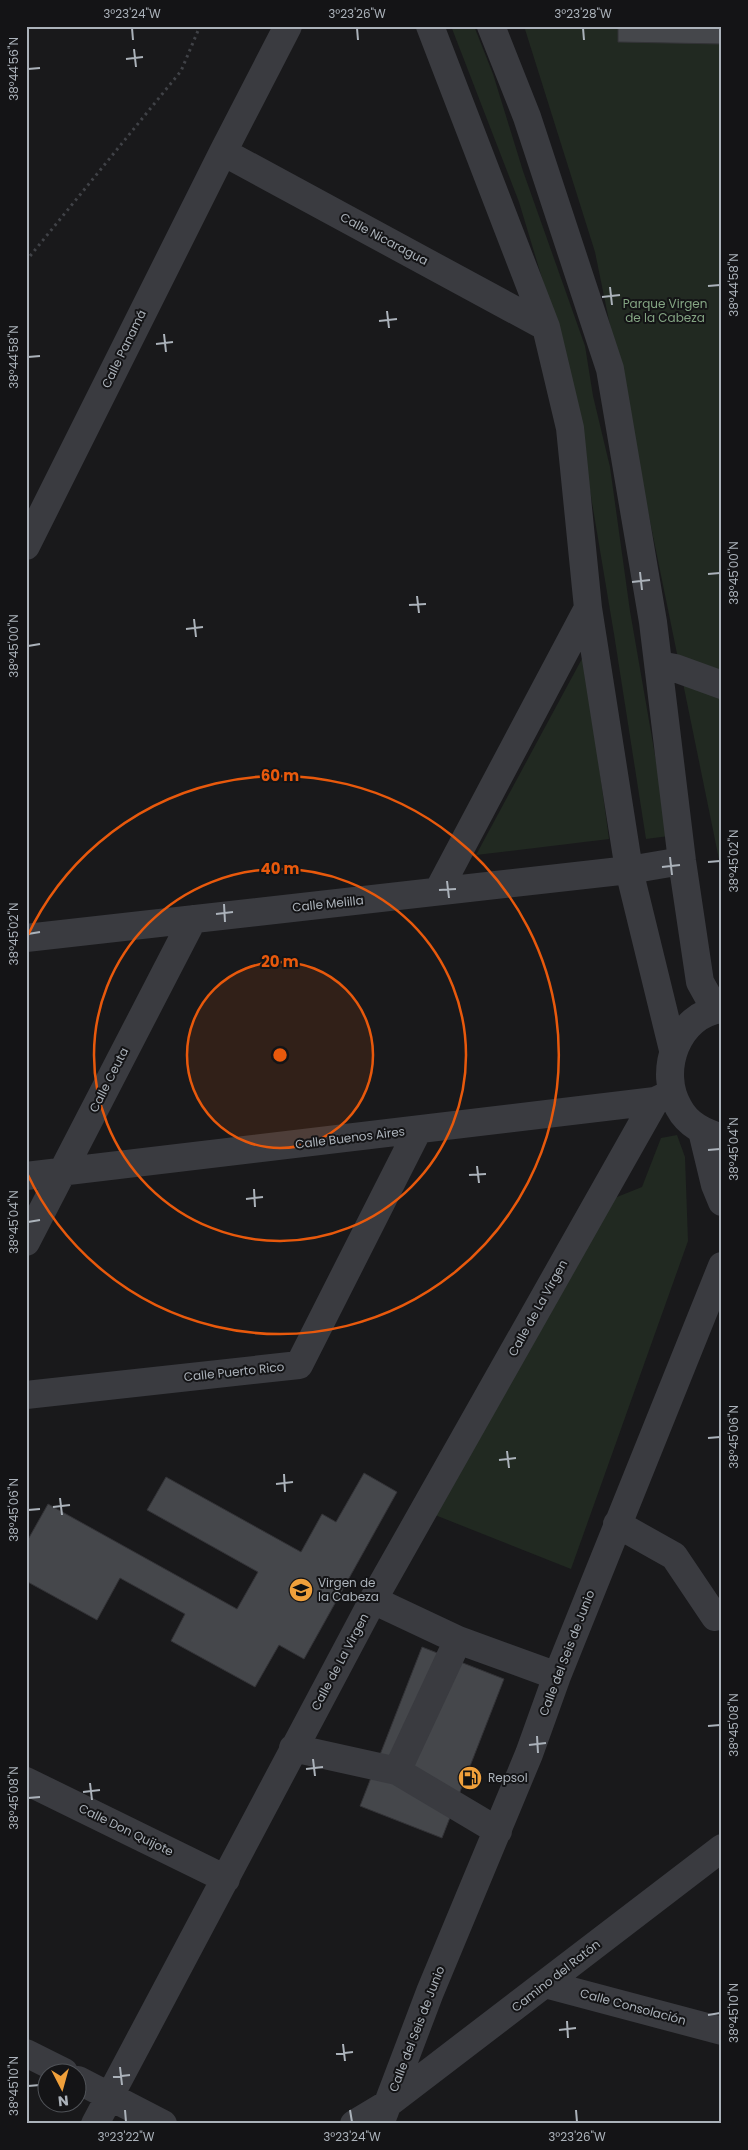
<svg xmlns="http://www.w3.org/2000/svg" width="748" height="2150" font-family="Poppins,sans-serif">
	<rect width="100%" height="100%" fill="#19191b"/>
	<path fill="#212921" d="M451 26H474L493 74 523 171 585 346 593 396 610 467 630 611 669 836 646 839 614 634 570 371 519 202Z
		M524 26H722V874L595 252Z
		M584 655 609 839 476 855Z
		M677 1135 685 1157 688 1241 571 1569 425 1511 612 1199 642 1187 661 1138Z"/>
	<path fill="#45474b" stroke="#333337" d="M618 26H722V44L618 42Z
		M364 1473 397 1492 304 1659 279 1645 255 1687 171 1641 185 1614 120 1578 97 1620 26 1581V1543L48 1504 237 1609 258 1572 147 1510 166 1477 301 1552 322 1514 336 1522Z
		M422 1647 504 1679 442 1838 360 1806Z"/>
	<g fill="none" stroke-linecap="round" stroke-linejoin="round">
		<path stroke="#404247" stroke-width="3" stroke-dasharray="2.5 4" stroke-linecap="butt" d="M26 261 181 71 200 26"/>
		<path stroke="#3a3b40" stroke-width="28" d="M430 26 546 327 570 428 588 608 629 870 673 1050
			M491 26 527 117 610 369 653 622 682 861 700 982 715 1009
			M223 152 546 327
			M26 546 223 152 288 26
			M659 665 675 668 722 685
			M438 891 588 608
			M26 938 629 870 682 861
			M722 1009C677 1014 657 1072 679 1108 688 1125 704 1132 722 1138
			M702 1131 715 1185 722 1202
			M26 1176 655 1101 666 1096
			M26 1242 193 919
			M26 1395 299 1365 418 1130
			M617 1524 674 1556 715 1617
			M373 1600 458 1640 557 1676
			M293 1748 397 1771 458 1640
			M397 1771 498 1831
			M26 1781 226 1879
			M545 1984 722 2031
			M26 2053 64 2072
			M78 2080 163 2124
			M95 2124 373 1600 655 1101
			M354 2124 389 2103 722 1848
			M380 2124 430 1992 529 1754 557 1676 722 1266"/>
	</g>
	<path fill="none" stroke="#abb2ba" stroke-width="2" d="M132 28 133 40M357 28 358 40M583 28 584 40M134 49 136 67M126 59 143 57M28 69 40 68M708 286 720 285M610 287 612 305M602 297 620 295M387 311 389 328M379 321 397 319M164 334 166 352M156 344 173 342M28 357 40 356M640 572 642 590M708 574 720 573M632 582 650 580M417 596 419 613M409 605 426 604M194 619 196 637M186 629 203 627M28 646 40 644M670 857 672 875M708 862 720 861M662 867 680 865M447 881 449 898M439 890 456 889M224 904 225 922M216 914 233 912M28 934 40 932M708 1150 720 1149M477 1166 479 1183M469 1175 486 1174M254 1189 255 1207M246 1199 263 1197M28 1222 40 1220M708 1438 720 1437M507 1451 509 1468M499 1460 516 1458M284 1474 285 1492M276 1484 293 1482M60 1498 62 1515M53 1507 70 1505M28 1510 40 1509M708 1726 720 1725M537 1736 538 1753M529 1745 546 1743M313 1759 315 1776M306 1769 323 1767M90 1783 92 1800M83 1792 100 1790M28 1798 40 1797M708 2015 720 2013M567 2021 568 2038M559 2030 576 2028M343 2044 345 2061M336 2054 353 2052M120 2067 122 2085M113 2077 130 2075M28 2086 40 2085M125 2110 126 2122M350 2110 352 2122M576 2110 577 2122"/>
	<circle cx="280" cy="1055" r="93" fill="#e8590c" fill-opacity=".12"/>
	<g fill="none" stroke="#e8590c" stroke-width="2.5">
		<circle cx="280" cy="1055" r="93"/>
		<circle cx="280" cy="1055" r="186"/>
		<path d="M27 937A279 279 0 1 1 27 1173"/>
	</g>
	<defs>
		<g id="school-disc" transform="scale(1.25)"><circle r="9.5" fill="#f0a03b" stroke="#141416"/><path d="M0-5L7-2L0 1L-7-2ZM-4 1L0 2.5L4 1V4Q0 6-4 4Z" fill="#111"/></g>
		<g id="fuel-disc" transform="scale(1.25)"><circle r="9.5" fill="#f0a03b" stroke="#141416"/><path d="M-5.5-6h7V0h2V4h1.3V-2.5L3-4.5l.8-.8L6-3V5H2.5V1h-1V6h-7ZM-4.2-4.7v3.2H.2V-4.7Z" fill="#111"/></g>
	</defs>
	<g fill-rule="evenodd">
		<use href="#school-disc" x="301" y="1590"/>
		<use href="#fuel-disc" x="470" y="1778"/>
	</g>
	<g text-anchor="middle" stroke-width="4" stroke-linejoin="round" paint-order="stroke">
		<g font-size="12" fill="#abb2ba" stroke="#141416">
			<text transform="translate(384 239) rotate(28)" y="4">Calle Nicaragua</text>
			<text transform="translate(124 349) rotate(-64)" y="4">Calle Panamá</text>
			<text transform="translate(328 904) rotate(-6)" y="4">Calle Melilla</text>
			<text transform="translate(109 1080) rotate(-63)" y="4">Calle Ceuta</text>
			<text transform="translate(350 1138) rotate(-7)" y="4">Calle Buenos Aires</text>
			<text transform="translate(538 1308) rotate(-61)" y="4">Calle de La Virgen</text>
			<text transform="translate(234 1372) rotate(-6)" y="4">Calle Puerto Rico</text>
			<text transform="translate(567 1653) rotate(-69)" y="4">Calle del Seis de Junio</text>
			<text transform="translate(340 1662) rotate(-62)" y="4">Calle de La Virgen</text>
			<text transform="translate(126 1830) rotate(26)" y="4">Calle Don Quijote</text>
			<text transform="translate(556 1976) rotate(-38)" y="4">Camino del Ratón</text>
			<text transform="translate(633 2007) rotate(15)" y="4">Calle Consolación</text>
			<text transform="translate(417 2029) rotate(-69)" y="4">Calle del Seis de Junio</text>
		</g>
		<g font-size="12" fill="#84a583" stroke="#141416">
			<text x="665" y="308">Parque Virgen<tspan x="665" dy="14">de la Cabeza</tspan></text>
		</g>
		<g font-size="12" fill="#abb2ba" stroke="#141416" text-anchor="start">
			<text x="318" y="1587">Virgen de<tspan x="318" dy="14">la Cabeza</tspan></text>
			<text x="488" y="1782">Repsol</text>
		</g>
	</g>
	<circle cx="280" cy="1055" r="8" fill="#e8590c" stroke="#141416" stroke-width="2.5"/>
	<g font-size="15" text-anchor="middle" font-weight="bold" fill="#e8590c" stroke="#141416" stroke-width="4" stroke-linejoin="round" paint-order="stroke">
		<text x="280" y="781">60 m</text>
		<text x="280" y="874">40 m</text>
		<text x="280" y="967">20 m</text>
	</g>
	<rect width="748" height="2150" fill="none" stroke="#141416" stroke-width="55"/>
	<g transform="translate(62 2088) rotate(174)"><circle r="24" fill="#141416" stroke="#505358"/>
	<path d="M0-4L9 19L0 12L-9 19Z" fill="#f0a03b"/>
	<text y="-8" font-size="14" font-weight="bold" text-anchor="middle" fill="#abb2ba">N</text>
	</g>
	<rect x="28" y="28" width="692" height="2094" fill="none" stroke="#abb2ba" stroke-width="2"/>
	<g font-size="12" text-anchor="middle" fill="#abb2ba">
		<text x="132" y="18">3°23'24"W</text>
		<text x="357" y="18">3°23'26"W</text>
		<text x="583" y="18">3°23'28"W</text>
		<text transform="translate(14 69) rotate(-90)" y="4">38°44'56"N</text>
		<text transform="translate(734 285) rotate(-90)" y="4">38°44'58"N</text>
		<text transform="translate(14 357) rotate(-90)" y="4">38°44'58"N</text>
		<text transform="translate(734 573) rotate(-90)" y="4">38°45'00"N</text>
		<text transform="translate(14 646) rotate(-90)" y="4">38°45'00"N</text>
		<text transform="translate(734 861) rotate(-90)" y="4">38°45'02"N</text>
		<text transform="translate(14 934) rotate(-90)" y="4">38°45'02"N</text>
		<text transform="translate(734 1149) rotate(-90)" y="4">38°45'04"N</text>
		<text transform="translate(14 1222) rotate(-90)" y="4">38°45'04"N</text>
		<text transform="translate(734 1437) rotate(-90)" y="4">38°45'06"N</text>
		<text transform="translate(14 1510) rotate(-90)" y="4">38°45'06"N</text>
		<text transform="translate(734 1725) rotate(-90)" y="4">38°45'08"N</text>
		<text transform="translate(14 1798) rotate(-90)" y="4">38°45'08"N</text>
		<text transform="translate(734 2013) rotate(-90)" y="4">38°45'10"N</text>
		<text transform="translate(14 2086) rotate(-90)" y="4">38°45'10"N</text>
		<text x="126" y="2141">3°23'22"W</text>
		<text x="352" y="2141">3°23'24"W</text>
		<text x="577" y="2141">3°23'26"W</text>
	</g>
</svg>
